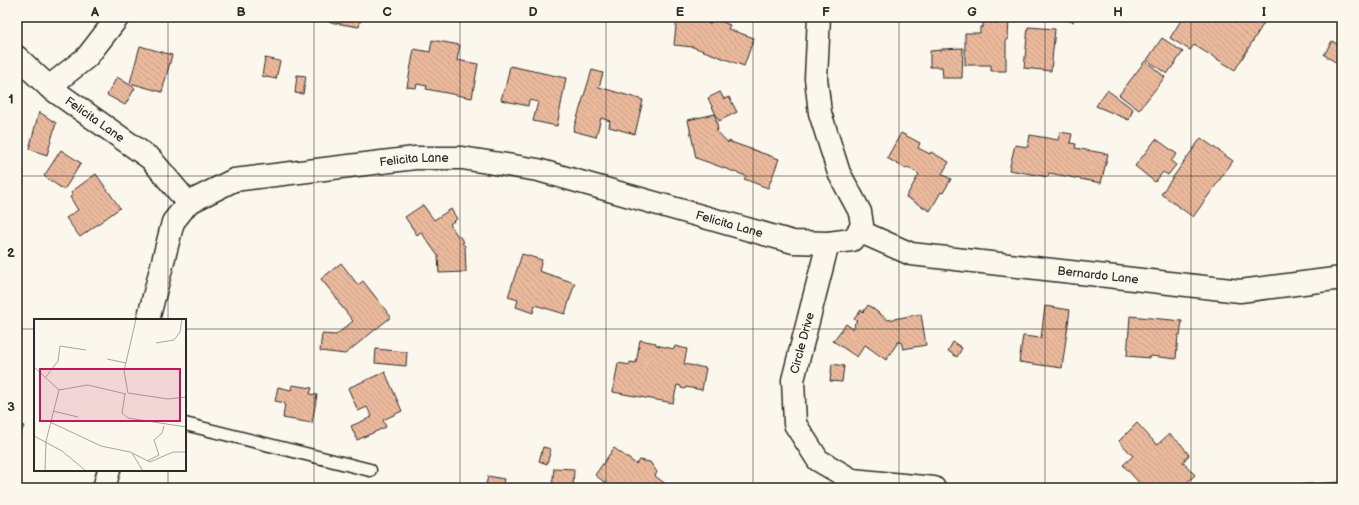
<svg xmlns="http://www.w3.org/2000/svg" width="1359" height="505" font-family="'Balsamiq Sans',sans-serif">
	<defs>
		<pattern id="building-back-hatch" width="6" height="6" patternUnits="userSpaceOnUse"><rect width="6" height="6" fill="#ebb99c"/><path d="M-1 5l2 2M0 0l6 6M5-1l2 2" fill="none" stroke="#ca9f87"/></pattern>
	</defs>
	<rect width="100%" height="100%" fill="#fbf7ec"/>
	<filter id="ink" filterUnits="userSpaceOnUse"><feTurbulence type="fractalNoise" baseFrequency=".025" numOctaves="2"/><feDisplacementMap in="SourceGraphic" scale="8" xChannelSelector="R" yChannelSelector="G"/><feConvolveMatrix kernelMatrix="1 2 1 2 8 2 1 2 1" color-interpolation-filters="sRGB"/></filter>
	<g filter="url(#ink)">
		<path fill="url(#building-back-hatch)" stroke="#2b2b2b" d="M330 17H361L359 27 329 22Z
			M677 17H699V19L710 24 712 18 730 25 728 29 754 38 744 66 693 47 674 45Z
			M983 17H1009L1008 40H1006V71H991V65H965V33H980V27H983Z
			M1059 17H1074L1073 22Z
			M1183 17H1266L1267 18 1235 70 1194 45 1190 50 1170 38Z
			M1028 27 1055 29 1051 71 1024 68Z
			M1162 38 1183 52 1167 74 1147 60Z
			M432 40 460 45 457 60 478 64 472 98 426 89 427 86 417 84 416 88 407 87 414 49 430 52Z
			M1332 41 1342 47V54L1337 63 1324 55Z
			M140 46 172 55 162 92 130 83Z
			M963 48 962 78H943L942 67H930V51L942 50V49Z
			M265 58 280 61 276 79 262 76Z
			M1145 61 1165 77 1139 110 1119 95Z
			M510 66 566 78 557 126 533 121 538 102 529 100 528 106 501 100 504 89H505Z
			M592 70 603 73 599 87 643 100 635 134 609 127 610 121 601 118 596 137 573 131Z
			M297 75 306 76 303 94 295 93Z
			M117 77 135 88 125 105 107 95Z
			M1107 90 1133 109 1129 120 1096 106Z
			M720 92 724 99 729 97 737 112 719 121 708 98Z
			M39 112 56 123 47 155 29 149Z
			M715 114 718 130H716L728 143V141L779 159 768 188 744 179 746 176 696 158 688 120Z
			M1060 132 1072 134 1070 143 1076 144 1075 148 1108 154 1101 183 1049 173 1048 177 1009 170 1015 145 1028 147 1030 135 1058 140Z
			M901 133 920 143 918 148 930 154 931 152 949 162 942 174 951 179 943 193 941 192 930 211 906 197 919 174 907 167 906 169 887 158Z
			M1201 138 1233 161 1193 217 1161 194Z
			M1156 139 1177 154 1171 161 1176 165 1168 175 1163 172 1155 182 1135 166Z
			M61 150 81 163 64 190 44 176Z
			M96 174 120 208 80 237 66 218 78 210 70 197 73 195 71 192Z
			M423 205 434 220 451 209 457 219 450 224 458 237 459 236 464 242 462 243 465 246 466 272 439 273 438 256 421 232 417 235 405 217Z
			M522 254 542 260 539 271 575 283 565 314 535 305 533 313 516 307 518 300 508 297Z
			M341 263 358 285 363 281 391 317 345 354 320 351 322 334 336 335 353 321 338 302 339 301 321 279Z
			M868 305 888 320 921 314 926 345 903 349 901 342H898L886 360 865 345 857 357 833 341 846 324 853 329 855 326 854 324 857 321 854 319 861 310 863 312Z
			M1045 306 1070 310 1062 368 1019 362 1023 336 1041 338Z
			M1130 316 1182 321 1180 335H1178L1176 359 1151 356 1150 358 1127 356Z
			M640 340 656 343V345L674 349 675 346 687 349 684 364 706 368 702 390 686 387 685 389 681 388V386L677 385 673 403 613 392 618 363 630 365V362L636 363Z
			M953 342 962 348 957 357 948 351Z
			M376 349 407 352 406 366 375 363Z
			M832 364 844 366 842 382 830 381Z
			M385 372 402 411 383 420 386 427 357 440 351 426 372 417 367 407 358 411 348 388Z
			M292 385 312 388 310 394 317 395 312 423 283 418 285 403 275 401 278 387 291 390Z
			M17 423 24 426 17 442Z
			M1137 423 1157 445 1169 434 1181 444 1189 455 1183 462 1195 475 1181 488H1151L1147 484 1143 487 1123 465 1133 456 1119 441Z
			M543 447 551 449 547 464 539 461Z
			M614 448 636 464 639 460 650 462 657 472 655 476 671 488H616L613 486 612 488 595 475Z
			M554 468 574 469 573 488H552Z
			M488 476 504 479 502 488 486 485Z
			M1342 482V488H1261V487Z"/>
		<g fill="none" stroke-linecap="round" stroke-linejoin="round">
			<g stroke="#2b2b2b" stroke-width="15">
				<path id="lane" d="M185 424 370 470"/>
			</g>
			<g stroke="#2b2b2b" stroke-width="25">
				<g id="street">
					<path id="s1" d="M17 57 49 87 151 159 188 203"/>
					<path d="M49 87 87 57 118 17"/>
					<path id="s2" d="M859 231 911 254 1240 291 1342 278"/>
					<path d="M828 243 793 380 795 424 818 460 852 480 934 488"/>
				</g>
			</g>
			<g stroke="#2b2b2b" stroke-width="25">
				<g id="secondary">
					<path id="s3" d="M148 320 173 222 188 203 234 180 415 158H462L538 170 793 242 828 243 852 240 859 231 862 225 860 212 839 173 820 113 816 78 819 17"/>
					<path d="M104 488 109 470"/>
				</g>
			</g>
			<use href="#lane" stroke="#fbf7ec" stroke-width="12"/>
			<use href="#street" stroke="#fbf7ec" stroke-width="22"/>
			<use href="#secondary" stroke="#fbf7ec" stroke-width="22"/>
		</g>
	</g>
	<path fill="none" stroke="#2b2b2b" stroke-width="1" stroke-opacity="0.55" d="M168 17V320M314 17V488M460 17V488M606 17V488M753 17V488M899 17V488M1045 17V488M1191 17V488M17 176H1342M17 329H35M185 329H1342M168 470V488"/>
	<g text-anchor="middle" stroke-width="4" stroke-linejoin="round" paint-order="stroke">
		<g font-size="12" fill="#2b2b2b" stroke="#fbf7ec">
			<text dy="4" stroke="none"><textPath href="#s1" startOffset="100">Felicita Lane</textPath></text>
			<text dy="4" stroke="none"><textPath href="#s3" startOffset="358">Felicita Lane</textPath></text>
			<text dy="4" stroke="none"><textPath href="#s3" startOffset="682">Felicita Lane</textPath></text>
			<text dy="4" stroke="none"><textPath href="#s2" startOffset="245">Bernardo Lane</textPath></text>
			<text transform="translate(802 343) rotate(-75)" y="4">Circle Drive</text>
		</g>
	</g>
	<g transform="translate(34 319)">
		<rect width="152" height="152" fill="#fbf7ec"/>
		<path fill="none" stroke="#a8a59f" stroke-width="1" d="M122 24 140 21 146 13 148 0M73 40 92 44M0 48 25 71M11 59 24 42 26 27 52 31M25 71 54 66 92 75M94 74 90 52 102 0M94 74 134 80 152 78M91 75 88 94 94 99 152 108M19 92 44 98M16 103 67 127 96 133 116 143 139 133H152M0 117 28 132 52 152M98 134 109 152M113 142 125 136 120 121 128 114 130 107M11 152 12 122 25 71"/>
		<path fill="#c2185b" fill-opacity="0.15" stroke="#c2185b" stroke-width="2" d="M6 50H146V102H6Z"/>
		<rect width="152" height="152" fill="none" stroke="#2b2b2b" stroke-width="2"/>
	</g>
	<rect width="1359" height="505" fill="none" stroke="#fbf7ec" stroke-width="44"/>
	<rect x="22" y="22" width="1315" height="461" fill="none" stroke="#2b2b2b" stroke-width="1.5"/>
	<g font-size="13" text-anchor="middle" font-weight="bold" fill="#2b2b2b">
		<text x="95" y="16">A</text>
		<text x="241" y="16">B</text>
		<text x="387" y="16">C</text>
		<text x="533" y="16">D</text>
		<text x="680" y="16">E</text>
		<text x="826" y="16">F</text>
		<text x="972" y="16">G</text>
		<text x="1118" y="16">H</text>
		<text x="1264" y="16">I</text>
		<text x="11" y="103">1</text>
		<text x="11" y="257">2</text>
		<text x="11" y="411">3</text>
	</g>
</svg>
